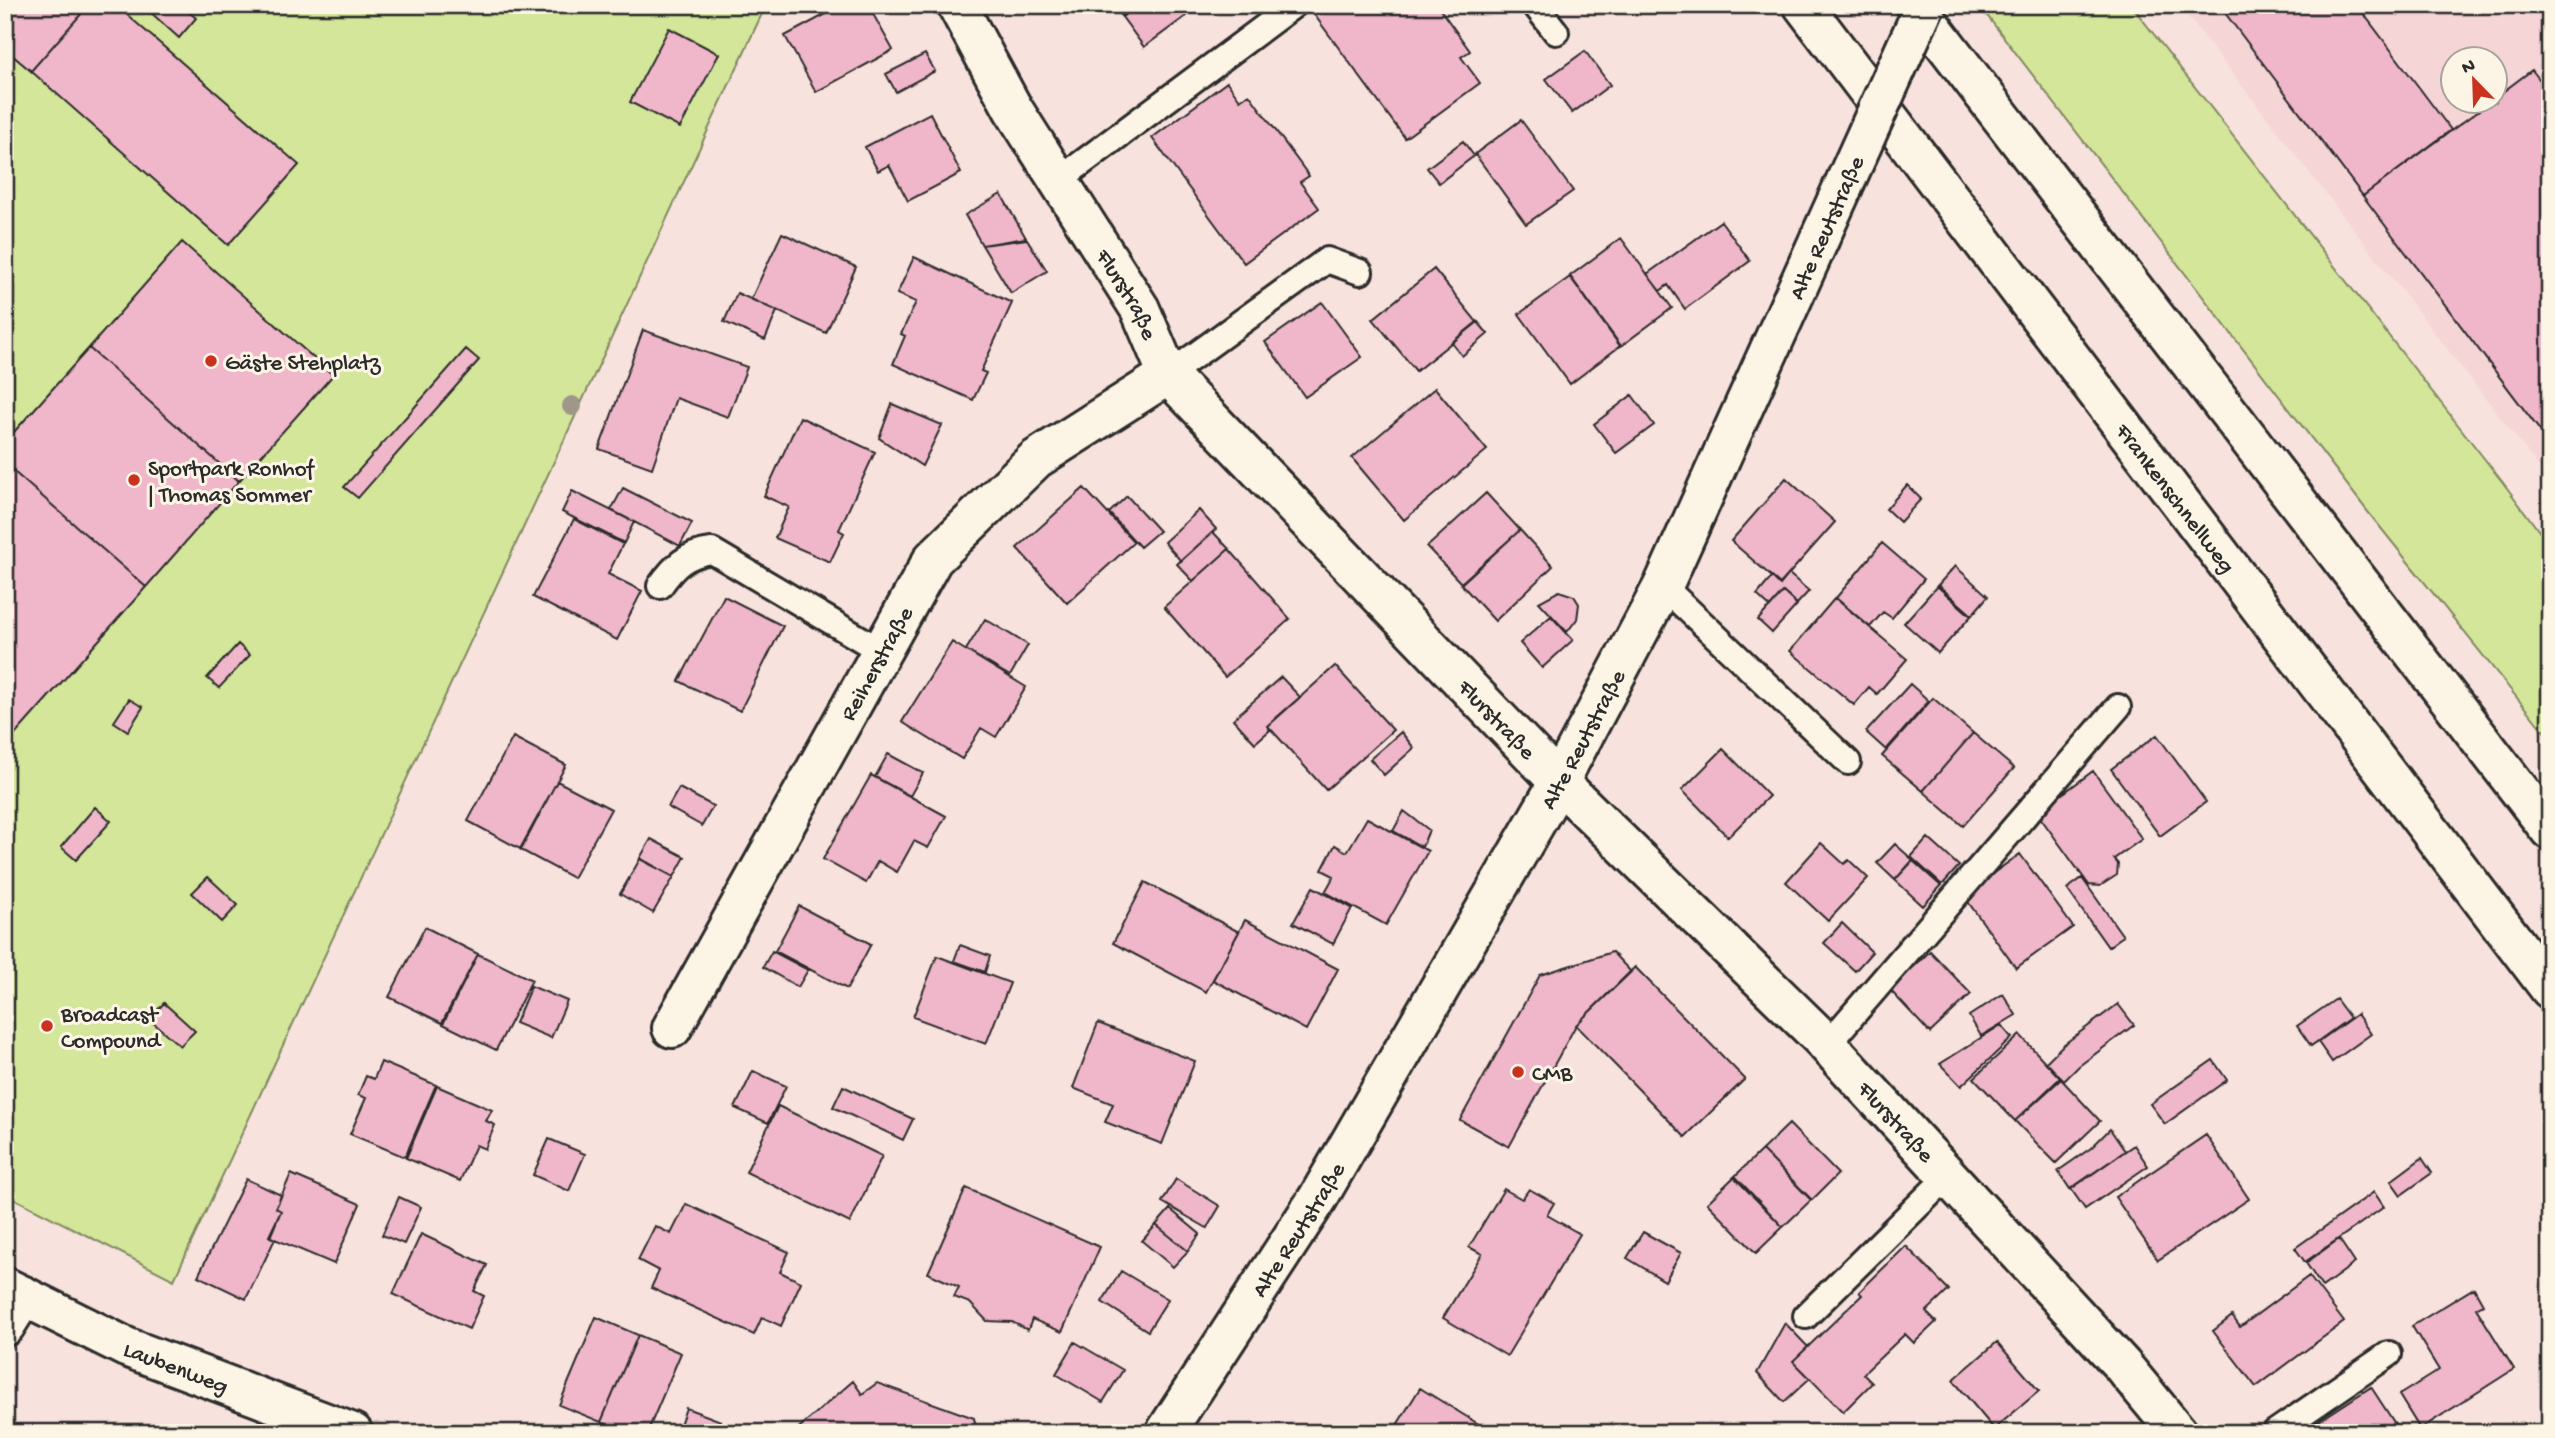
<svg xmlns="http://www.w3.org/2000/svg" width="2555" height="1438" font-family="'Gochi Hand',sans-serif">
	<rect width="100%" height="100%" fill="#f8e2dd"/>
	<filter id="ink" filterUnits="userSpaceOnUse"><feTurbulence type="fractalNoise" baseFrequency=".0143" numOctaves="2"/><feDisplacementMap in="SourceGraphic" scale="14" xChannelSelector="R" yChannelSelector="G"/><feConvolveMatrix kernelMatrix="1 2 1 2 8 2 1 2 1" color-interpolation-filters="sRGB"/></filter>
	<g filter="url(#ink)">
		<path fill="#f6d5d7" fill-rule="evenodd" d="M2179 5H2550V481ZM2454 60H2496V102H2454Z"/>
		<path fill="#d4e69a" stroke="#808862" stroke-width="2" d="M5 5H766L174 1280 5 1194Z
			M1979 5H2131L2504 484 2550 546V739L2368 512Z"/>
		<path fill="#f0b7ca" stroke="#2b2b2b" stroke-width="2" d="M5 5H89L31 71 5 49Z
			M89 5H116L299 165 228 245 31 71Z
			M152 5H181L196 18 179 38 148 10Z
			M843 5H868L893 50 816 92 785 36Z
			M1113 5H1135L1121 16Z
			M1138 5H1201L1144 47 1122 17Z
			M1324 5H1437L1470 51 1461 57 1480 83 1405 138 1313 13Z
			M2219 5H2357L2451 130 2363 196Z
			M669 28 719 54 680 128 630 102Z
			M1585 51 1610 85 1572 113 1546 79Z
			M925 54 935 71 896 92 886 74Z
			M2532 70 2550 93V444L2363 196 2490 102H2496V97Z
			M1227 82 1240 100 1249 94 1309 176 1300 182 1319 208 1244 263 1152 138Z
			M930 113 961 173 908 201 889 165 878 171 865 147Z
			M1521 120 1573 191 1526 224 1475 154Z
			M1463 141 1474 156 1439 183 1427 168Z
			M1001 194 1026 238 982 245 965 215Z
			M1721 221 1750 261 1685 309 1668 285 1660 291 1647 274Z
			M782 233 856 267 826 333 751 299Z
			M1621 238 1672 308 1621 346 1570 276Z
			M1027 239 1047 271 1011 293 982 245Z
			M182 242 333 375 239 481 89 348Z
			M914 257 1012 303 981 371 986 373 973 400 893 364 905 336 901 334 916 302 897 294Z
			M1434 269 1477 322 1416 371 1373 319Z
			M1570 277 1620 346 1570 384 1519 314Z
			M737 293 777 311 765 340 724 322Z
			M1322 302 1362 357 1305 397 1265 342Z
			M1478 322 1488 334 1462 356 1452 343Z
			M643 330 747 367 728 417 676 398 652 468 599 449Z
			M89 348 239 481 146 587 5 464V442Z
			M466 349 479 360 358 498 344 487Z
			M1435 388 1487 450 1404 520 1352 458Z
			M1632 395 1654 425 1616 453 1594 424Z
			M892 404 942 425 922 466 879 438Z
			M800 417 875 452 839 530 844 533 830 562 775 538 789 507 764 496Z
			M5 464 146 587 5 746Z
			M1786 478 1835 522 1780 584 1731 541Z
			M1907 485 1921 499 1900 522 1886 509Z
			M623 488 692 523 680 546 611 510Z
			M1084 488 1134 542 1067 603 1017 548Z
			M572 491 634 522 624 543 562 512Z
			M1486 493 1520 530 1461 583 1427 547Z
			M1127 496 1159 531 1140 547 1109 513Z
			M1199 510 1216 529 1181 561 1164 542Z
			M574 519 623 544 608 574 642 591 617 640 533 597Z
			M1520 530 1553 566 1495 621 1461 584Z
			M1213 532 1229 549 1193 581 1177 564Z
			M1882 543 1924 579 1892 618 1883 612 1870 627 1836 598Z
			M1229 549 1290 619 1225 677 1164 607Z
			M1955 566 1988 596 1972 615 1938 585Z
			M1789 574 1809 591 1797 604 1783 592 1770 607 1757 595 1772 577 1780 585Z
			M1937 586 1971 616 1938 653 1904 623Z
			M1559 591 1574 596 1579 604 1577 619 1567 632 1539 602Z
			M1783 592 1797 605 1772 633 1758 620Z
			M724 596 783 626 740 711 679 681Z
			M1835 598 1907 659 1877 694 1869 687 1854 705 1790 651Z
			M1551 616 1573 640 1542 668 1520 643Z
			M985 619 1028 645 1010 676 966 650Z
			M952 642 1026 687 996 737 981 728 962 759 902 722Z
			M238 644 250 655 219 688 207 678Z
			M1335 666 1393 730 1326 790 1268 726Z
			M1281 677 1300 697 1267 726 1270 730 1255 743 1233 719Z
			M1910 684 1929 701 1886 750 1866 732Z
			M1933 698 1973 733 1923 791 1882 756Z
			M129 699 143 707 128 731 114 722Z
			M1401 732 1414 748 1384 775 1370 759Z
			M1973 733 2014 768 1963 826 1923 791Z
			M2157 735 2206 802 2160 836 2111 769Z
			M513 737 566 765 520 849 468 821Z
			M1723 749 1769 796 1728 837 1682 790Z
			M888 754 923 773 910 796 875 777Z
			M2093 771 2142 839 2114 859 2118 864 2117 875 2100 886 2089 885 2037 813Z
			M871 775 946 816 928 848 914 841 897 872 878 861 866 883 823 859Z
			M557 781 611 809 573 878 521 850Z
			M679 788 713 806 702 826 668 807Z
			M95 807 111 821 76 860 61 847Z
			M1404 811 1429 830 1422 847 1393 831Z
			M1367 818 1428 851 1386 925 1325 892 1334 876 1322 870 1335 845 1347 852Z
			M1928 838 1959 866 1942 885 1911 857Z
			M651 839 685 857 674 877 640 858Z
			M1821 843 1844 864 1849 860 1868 878 1828 921 1786 882Z
			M1895 844 1913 860 1895 880 1877 863Z
			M2020 854 2073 927 2016 968 1963 895Z
			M640 859 674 877 653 913 620 894Z
			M1913 861 1941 886 1923 906 1895 880Z
			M208 877 238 905 222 922 192 893Z
			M2082 878 2123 936 2108 947 2067 889Z
			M1145 882 1239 932 1206 992 1113 943Z
			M1313 887 1352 908 1333 944 1293 923Z
			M799 906 871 944 847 989 775 951Z
			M1245 920 1338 969 1306 1030 1213 980Z
			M1842 923 1872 952 1855 971 1824 943Z
			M425 927 478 954 442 1023 389 997Z
			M960 945 990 956 985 972 954 961Z
			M772 951 808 970 798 987 763 967Z
			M1930 951 1971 994 1930 1033 1890 990Z
			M1612 952 1631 972 1576 1025 1509 1147 1460 1120 1540 975Z
			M478 954 532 980 496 1050 443 1024Z
			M937 956 1010 983 986 1044 913 1017Z
			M1635 967 1745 1079 1685 1137 1576 1025Z
			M531 986 567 1001 551 1038 515 1023Z
			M2003 994 2016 1015 1981 1036 1969 1016Z
			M2336 999 2350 1018 2311 1046 2297 1026Z
			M164 1003 195 1031 180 1046 149 1019Z
			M2118 1004 2134 1025 2079 1066 2064 1081 2046 1062 2063 1045Z
			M2357 1014 2371 1034 2332 1062 2318 1042Z
			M1098 1023 1195 1061 1162 1144 1105 1122 1113 1104 1073 1088Z
			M2001 1025 2012 1038 1961 1086 1940 1064Z
			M2020 1035 2060 1078 2015 1121 1974 1078Z
			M2213 1060 2227 1080 2165 1124 2150 1104Z
			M381 1062 436 1085 405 1157 350 1134 366 1098 358 1095 366 1076 374 1079Z
			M753 1071 786 1086 768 1123 735 1108Z
			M2061 1079 2100 1121 2056 1163 2015 1121Z
			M437 1086 492 1110 486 1121 495 1125 485 1149 476 1145 460 1181 406 1158Z
			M843 1086 913 1119 903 1140 833 1107Z
			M778 1106 882 1156 850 1223 746 1172Z
			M1789 1124 1838 1174 1812 1200 1762 1150Z
			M2110 1129 2125 1151 2070 1189 2058 1171 2091 1148Z
			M2206 1135 2249 1199 2158 1260 2115 1197Z
			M549 1139 585 1154 569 1191 533 1175Z
			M2134 1145 2148 1166 2085 1209 2071 1189Z
			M1762 1150 1811 1200 1783 1227 1735 1176Z
			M2422 1158 2432 1173 2401 1195 2391 1181Z
			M291 1174 360 1204 334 1264 270 1237 281 1211 276 1208Z
			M1734 1177 1783 1227 1756 1253 1707 1203Z
			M246 1179 281 1195 276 1208 281 1211 269 1236 275 1239 246 1299 198 1276Z
			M1176 1179 1220 1206 1207 1228 1162 1202Z
			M966 1188 1100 1247 1062 1332 1032 1319 1028 1330 1012 1322 987 1321 970 1303 954 1297 959 1287 928 1273Z
			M1504 1189 1522 1199 1529 1189 1554 1203 1547 1215 1580 1234 1507 1356 1443 1318 1482 1254 1469 1247Z
			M2374 1192 2384 1207 2305 1262 2295 1248Z
			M399 1197 421 1207 404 1244 382 1235Z
			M686 1204 789 1252 780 1272 801 1282 781 1326 762 1317 754 1335 651 1288 659 1271 638 1260 655 1226 671 1234Z
			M1170 1209 1200 1234 1188 1251 1156 1225Z
			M1156 1225 1188 1251 1173 1267 1142 1241Z
			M1643 1232 1681 1253 1665 1281 1627 1258Z
			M421 1234 487 1265 474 1291 484 1296 469 1329 393 1294Z
			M2339 1239 2355 1263 2322 1287 2306 1263Z
			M1906 1246 1949 1290 1926 1312 1936 1322 1914 1343 1905 1334 1863 1374 1872 1383 1843 1412 1793 1361 1862 1295 1859 1292Z
			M1121 1271 1168 1299 1148 1331 1102 1302Z
			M2309 1276 2344 1322 2256 1387 2213 1331 2232 1316 2240 1327Z
			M2474 1288 2483 1304 2476 1308 2514 1369 2420 1429 2399 1395 2439 1370 2412 1326Z
			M596 1317 638 1335 601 1422 559 1405Z
			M1785 1323 1808 1347 1793 1361 1810 1378 1784 1402 1757 1373Z
			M638 1335 681 1353 647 1433H627L601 1422Z
			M1075 1342 1123 1370 1103 1402 1056 1374Z
			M1997 1342 2039 1391 1994 1429 1953 1380Z
			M853 1381 862 1394 877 1383 974 1418 977 1433H793Z
			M2371 1387 2401 1433H2322L2316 1423Z
			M1420 1388 1493 1433H1392Z
			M686 1408 721 1421 716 1433H677Z"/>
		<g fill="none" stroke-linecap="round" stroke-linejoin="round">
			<g stroke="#2b2b2b" stroke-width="30">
				<path id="service" d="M1535 5 1556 32
					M1059 180 1294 5
					M1168 375 1327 260 1360 272
					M660 586C674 566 686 554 712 551L881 651
					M1663 586 1848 762
					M1827 1045 2118 707
					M1806 1316 1948 1176
					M2274 1433 2389 1354"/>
			</g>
			<g stroke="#2b2b2b" stroke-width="44">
				<g id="minor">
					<path id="s1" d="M957 5 1013 109 1140 309 1168 375 1559 782 1821 1038 2122 1365 2178 1433"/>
					<path id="s2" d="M672 1028 933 559 1036 459 1168 375"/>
					<path id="s3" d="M5 1287 126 1347 353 1433"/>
					<path d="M5 1326 24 1296"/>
				</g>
			</g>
			<g stroke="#2b2b2b" stroke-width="44">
				<g id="secondary">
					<path id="s4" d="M1165 1433 1318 1198 1559 782 1663 586 1819 240"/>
				</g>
			</g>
			<g stroke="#2b2b2b" stroke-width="44">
				<g id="motorway">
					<path id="s5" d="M1803 5 2550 989"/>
					<path d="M1915 5 2550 830"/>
				</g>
			</g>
			<use href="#service" stroke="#fcf5e5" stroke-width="24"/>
			<use href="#minor" stroke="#fcf5e5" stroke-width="38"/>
			<use href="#secondary" stroke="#fcf5e5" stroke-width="38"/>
			<use href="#motorway" stroke="#fcf5e5" stroke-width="38"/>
			<g stroke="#2b2b2b" stroke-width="44" stroke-linecap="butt">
				<path id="secondary-bridge" d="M1819 240 1925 5"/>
			</g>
			<use href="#secondary-bridge" stroke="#fcf5e5" stroke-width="38"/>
		</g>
		<circle fill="#9e978a" cx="572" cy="406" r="10"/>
	</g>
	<g fill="#c8321e" stroke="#fcf5e5" stroke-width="2.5">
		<circle cx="211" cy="361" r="7"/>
		<circle cx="134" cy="480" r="7"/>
		<circle cx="47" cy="1026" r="7"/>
		<circle cx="1518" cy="1072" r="7"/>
	</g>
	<g text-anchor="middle" stroke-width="6" stroke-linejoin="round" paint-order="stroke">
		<g font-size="23" fill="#2b2b2b" stroke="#fcf5e5">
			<text transform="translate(1825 227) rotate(-66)" y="8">Alte Reutstraße</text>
			<text dy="8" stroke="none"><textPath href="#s1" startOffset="336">Flurstraße</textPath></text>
			<text dy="8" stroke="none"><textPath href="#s5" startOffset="618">Frankenschnellweg</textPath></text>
			<text dy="8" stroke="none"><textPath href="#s2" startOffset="418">Reiherstraße</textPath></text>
			<text dy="8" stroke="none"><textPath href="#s1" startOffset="903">Flurstraße</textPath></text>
			<text dy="8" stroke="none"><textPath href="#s4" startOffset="810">Alte Reutstraße</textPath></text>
			<text dy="8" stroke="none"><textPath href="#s1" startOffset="1470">Flurstraße</textPath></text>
			<text dy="8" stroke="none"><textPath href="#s4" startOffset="243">Alte Reutstraße</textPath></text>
			<text dy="8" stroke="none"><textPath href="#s3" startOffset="189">Laubenweg</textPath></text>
		</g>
		<g font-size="23" fill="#2b2b2b" stroke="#fcf5e5" text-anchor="start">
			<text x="225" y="369">Gäste Stehplatz</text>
			<text x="148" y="475">Sportpark Ronhof<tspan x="148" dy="26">| Thomas Sommer</tspan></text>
			<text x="61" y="1021">Broadcast<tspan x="61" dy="26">Compound</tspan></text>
			<text x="1532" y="1080">CMB</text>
		</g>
	</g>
	<rect width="2555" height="1438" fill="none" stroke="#fcf5e5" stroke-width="28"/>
	<rect x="14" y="14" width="2527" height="1410" fill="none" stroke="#2b2b2b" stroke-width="2.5" filter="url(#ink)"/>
	<g transform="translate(2474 80) rotate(337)"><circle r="33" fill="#fcf5e5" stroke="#a8a49b" stroke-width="2"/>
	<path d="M0-5L12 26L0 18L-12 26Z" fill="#c8321e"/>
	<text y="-10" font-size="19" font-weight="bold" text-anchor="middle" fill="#2b2b2b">N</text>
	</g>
</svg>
